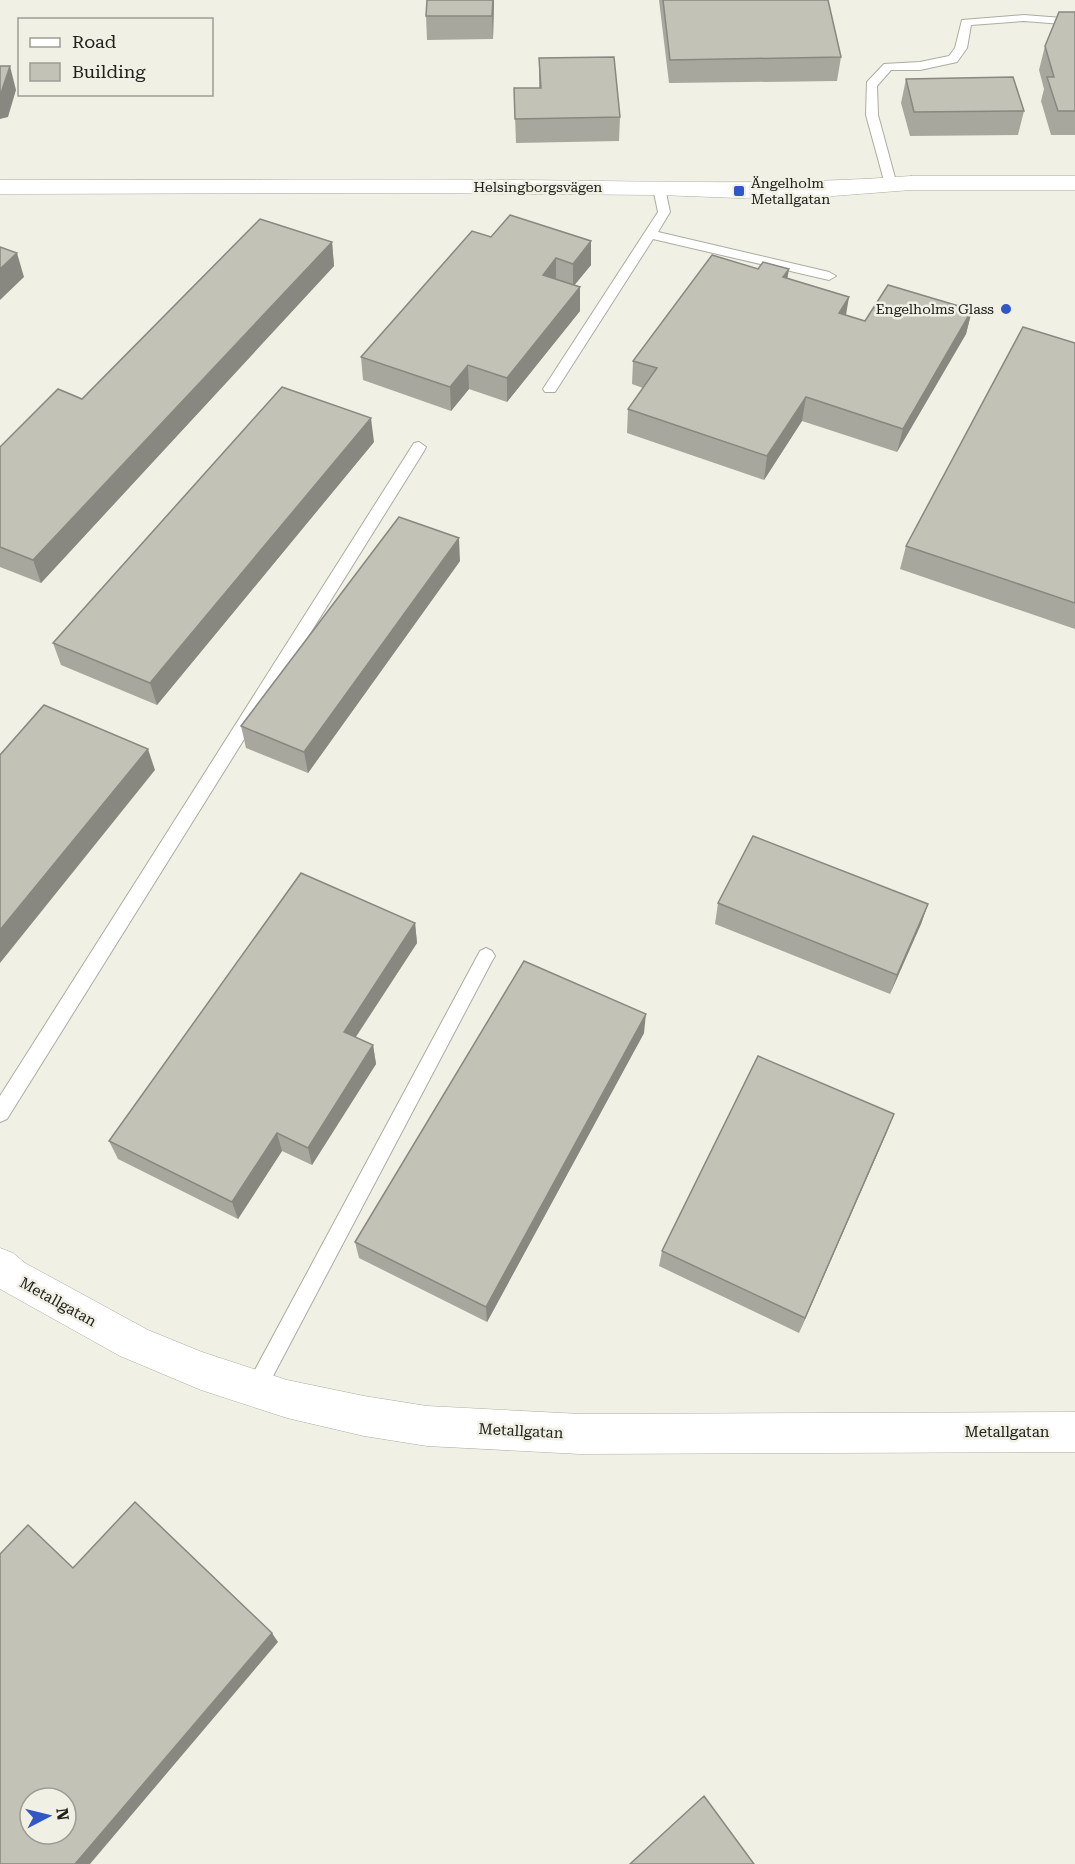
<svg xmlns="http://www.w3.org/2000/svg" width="1075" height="1864" font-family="'Roboto Serif',serif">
	<rect width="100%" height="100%" fill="#f0f0e5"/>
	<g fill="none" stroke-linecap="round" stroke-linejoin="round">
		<g stroke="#acaca1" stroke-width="2">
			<path id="lane" d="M1024 15 1075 19V25L1024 21 971 25 967 48 957 62 920 70H891L877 86 878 115 897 185 891 189 886 188 866 115 867 82 884 64 920 62 949 56 955 48 962 20Z
				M659 184 665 188 670 212 658 232 829 272 836 276 829 280 653 239 555 392H545L543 389 658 212 653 188Z
				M419 442 426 447 424 451 7 1119 0 1122V1096L414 443Z
				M486 948 492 951 495 956 492 961 263 1395 256 1398 249 1395 245 1388 249 1381 480 951Z"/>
		</g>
		<g stroke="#acaca1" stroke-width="1">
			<path id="street" d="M0 1248 13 1253 25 1263 148 1330 202 1352 287 1380 364 1396 427 1406 580 1414 1075 1412V1452L580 1454 427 1446 364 1436 287 1418 201 1390 120 1356 0 1289Z"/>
		</g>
		<g stroke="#acaca1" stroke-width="1">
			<path id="secondary" d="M911 176H1075V190H911L833 196 739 198 659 195 400 193 0 194V180C171 180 342 179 513 180 646 181 778 186 911 176Z"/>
		</g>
		<use href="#lane" fill="#fff" fill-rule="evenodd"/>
		<use href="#street" fill="#fff" fill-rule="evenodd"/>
		<use href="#secondary" fill="#fff" fill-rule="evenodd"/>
	</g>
	<path fill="#a8a79d" d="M427 0H494L493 39 427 40 426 16Z
		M659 0H828L841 57 837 81 669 83Z
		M1075 12V135H1051L1041 101 1044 89 1039 70 1045 46Z
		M539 58 620 117 619 141 516 143 514 88H539Z
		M906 79 1024 111 1018 135 910 136 901 103Z
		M491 237 591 241V265L574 285 580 287V311L507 402 469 389 451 411 363 380 361 357Z
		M332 242 334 266 41 583 0 567V447L82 399Z
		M787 278 846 315 865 321 972 310 966 334 897 452 802 421 764 480 627 433 628 409 643 388 632 384 633 361Z
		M1075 343V629L900 569 906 546Z
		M374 442 157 705 61 665 53 643Z
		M460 561 308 773 246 748 241 726Z
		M718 903 928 904 921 924 890 994 715 924Z
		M415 923 417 943 356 1037 373 1045 376 1064 312 1165 282 1151 238 1219 118 1159 109 1141Z
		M644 1033 487 1322 359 1258 355 1242Z
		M894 1114 799 1333 659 1266 662 1251Z"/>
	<path fill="#888880" d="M493 0H494L493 39 492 16Z
		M10 66 16 90 8 117 0 119V94Z
		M591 241V265L573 287V264Z
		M332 242 334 266 41 583 33 560Z
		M17 253 24 277 0 300V269Z
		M556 258V282L543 275Z
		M789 269 785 293 783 277Z
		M580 287V311L507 402V378Z
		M849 297 845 321 839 313Z
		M972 310 966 334 897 452 903 429Z
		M468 365 469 389 451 411 450 387Z
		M806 397 802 421 764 480 767 456Z
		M371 418 374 442 157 705 150 683Z
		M459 538 460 561 308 773 304 752Z
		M148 749 155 770 0 963V930Z
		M928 904 921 924 890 994 897 975Z
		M415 923 417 943 347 1050 344 1032Z
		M646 1014 644 1033 487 1322 486 1307Z
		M373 1045 376 1064 312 1165 308 1148Z
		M894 1114 887 1132 799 1333 805 1318Z
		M277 1133 282 1151 238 1219 232 1202Z
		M272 1633 278 1642 90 1864H75Z"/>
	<path fill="#c3c2b7" stroke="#888880" stroke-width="1.5" fill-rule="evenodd" d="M427 0H493L492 16H426Z
		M663 0H828L841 57 670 60Z
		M1059 12H1075V111H1058L1047 77H1054L1045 46Z
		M614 57 620 117 515 119 514 88H541L539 58Z
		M0 66H10L1 93 0 94Z
		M1013 77 1024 111 914 112 906 79Z
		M510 215 591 241 573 264 556 258 543 275 580 287 507 378 468 365 450 387 361 357 472 231 491 237Z
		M260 219 332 242 33 560 0 547V447L58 389 82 399Z
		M0 247 17 253 0 269Z
		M712 255 758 269 763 262 789 269 783 277 849 297 839 313 865 321 888 285 972 310 903 429 806 397 767 456 628 409 657 368 633 361Z
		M1023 327 1075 343V603L906 546Z
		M282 387 371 418 150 683 53 643Z
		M399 517 459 538 304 752 241 726Z
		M44 705 148 749 0 930V755Z
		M753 836 928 904 897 975 718 903Z
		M301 873 415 923 344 1032 373 1045 308 1148 277 1133 232 1202 109 1141Z
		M524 961 646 1014 486 1307 355 1242Z
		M758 1056 894 1114 805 1318 662 1251Z
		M135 1502 272 1633 75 1864H0V1554L28 1525 73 1568ZM30 1798H66V1834H30Z
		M704 1796 754 1864H630Z"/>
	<g fill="#3156c6" stroke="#f0f0e5" stroke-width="2">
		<rect x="733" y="185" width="12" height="12" rx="3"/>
		<circle cx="1006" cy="309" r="6"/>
	</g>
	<g text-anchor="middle" stroke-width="5" stroke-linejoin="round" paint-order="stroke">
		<g font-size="14" fill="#20201c" stroke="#f0f0e5" text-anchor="start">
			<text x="751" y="188">Ängelholm<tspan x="751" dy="16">Metallgatan</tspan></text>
			<text x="994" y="314" text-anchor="end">Engelholms Glass</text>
		</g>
		<g font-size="14" fill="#20201c" stroke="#f0f0e5">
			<text x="538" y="192">Helsingborgsvägen</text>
		</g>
		<g font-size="15" fill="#20201c" stroke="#f0f0e5">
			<text transform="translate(58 1302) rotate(29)" y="5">Metallgatan</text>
			<text transform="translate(521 1431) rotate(3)" y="5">Metallgatan</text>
			<text x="1007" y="1437">Metallgatan</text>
		</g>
	</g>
	<rect x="18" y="18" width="195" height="78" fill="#f0f0e5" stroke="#9d9d95" stroke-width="1.5"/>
	<rect x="30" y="38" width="30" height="9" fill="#ffffff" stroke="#9d9d95" stroke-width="1.5"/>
	<text x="72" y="48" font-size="18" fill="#20201c">Road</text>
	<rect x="30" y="63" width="30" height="18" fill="#c3c2b7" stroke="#9d9d95" stroke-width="1.5"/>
	<text x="72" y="78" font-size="18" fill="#20201c">Building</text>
	<g transform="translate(48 1816) rotate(83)"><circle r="28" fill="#f0f0e5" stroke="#9d9d95" stroke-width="1.5"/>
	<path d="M0-4.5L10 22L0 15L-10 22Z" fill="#3156c6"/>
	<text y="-9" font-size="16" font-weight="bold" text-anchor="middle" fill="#20201c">N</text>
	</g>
</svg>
